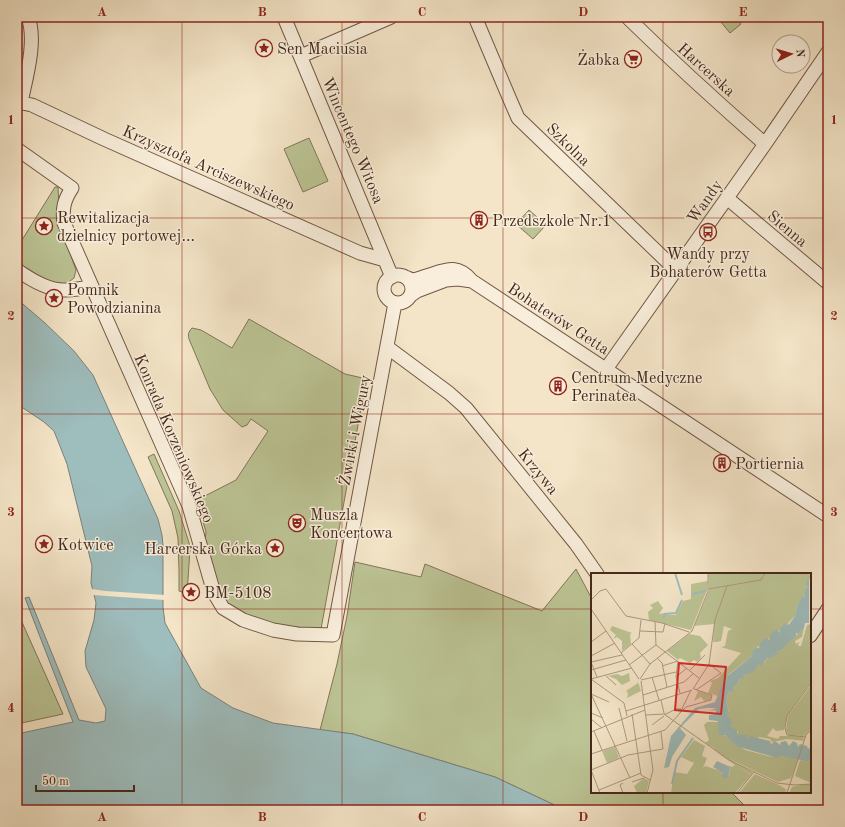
<svg xmlns="http://www.w3.org/2000/svg" width="845" height="827" font-family="'Old Standard TT',serif">
	<rect width="100%" height="100%" fill="#f4e5c8"/>
	<filter id="stains"><feTurbulence type="fractalNoise" baseFrequency=".005" numOctaves="4"/><feColorMatrix values="0 0 0 0 .2 0 0 0 0 .09 0 0 0 0 .02 0 0 0 .5 -.17"/></filter>
	<radialGradient id="worn" r=".72"><stop offset=".6" stop-color="#630" stop-opacity="0"/><stop offset="1" stop-color="#630" stop-opacity=".3"/></radialGradient>
	<path fill="#bcc495" stroke="#817658" d="M725 17H736L741 24 730 33 720 21Z
		M309 138 328 181 303 192 284 149Z
		M55 187H58L60 225 76 270 74 278 66 284 54 283 38 275 17 262V248Z
		M529 210 546 225 533 239 516 224Z
		M249 319 345 374 367 379 360 414 321 629 269 625 235 609 222 598 204 548 206 532 197 500 236 480 268 431 251 419 247 425 242 427 223 410 210 389 189 339C188 335 188 332 192 328L201 330 232 348Z
		M154 454 179 511 190 546V549L187 595 185 596 182 592 179 591V571L178 538 172 511 148 457Z
		M355 562 421 577 425 564 542 611 576 569 592 599V792H731L749 810H565L495 777 353 734 320 730 337 664 347 616Z
		M17 611 63 714 17 724Z"/>
	<path fill="#9ebdbd" stroke="#7b817c" d="M17 299 45 323 74 351 93 375 158 519 162 535 163 545V607L165 623 201 688 233 708 273 723 353 734 495 777 565 810H17V734L73 722 25 598 29 597 79 720 96 723 105 721 106 709 86 667 85 651 94 620 96 603 91 583 92 566 67 464 54 431 44 422 17 404Z"/>
	<path fill="#f4e5c8" d="M90 586 92 589 105 591 165 595V600L92 595Z"/>
	<g fill="none" stroke-linecap="round" stroke-linejoin="round">
		<g stroke="#725746" stroke-width="15">
			<path id="street" d="M284 17 392 277
				M475 17 508 95 518 118 676 270
				M627 17C672 61 718 103 765 144
				M301 56 391 17
				M17 102 32 105 104 139 360 253 385 260
				M21 102C26 78 37 41 28 17
				M17 149 72 188C64 200 62 209 64 223L189 506 214 593 223 608 243 620 273 630 297 634 333 635 395 303
				M727 198 828 283
				M17 270C31 280 49 291 66 290 75 290 84 288 92 286
				M384 289a14 14 0 1 1 28 0a14 14 0 1 1-28 0Z
				M405 277C408 278 411 280 414 280 417 279 421 278 423 277 444 271 456 262 472 281L828 516
				M410 296 417 291 446 280 458 279 472 281
				M387 347 449 393 466 408 576 544 597 574
				M606 369 765 144 828 52
				M810 636 828 609"/>
		</g>
		<use href="#street" stroke="#f8eedb" stroke-width="13"/>
	</g>
	<path fill="none" stroke="#8f2418" stroke-width="1" stroke-opacity="0.55" d="M182 17V810M342 17V810M503 17V810M663 17V574M17 218H828M17 414H828M17 609H592M810 609H828M663 792V810"/>
	<defs>
		<g id="sight-ring" transform="scale(0.9)"><circle r="9.5" fill="#f8eedb" stroke="#8f2418" stroke-width="1.5"/><path d="M0-6L1.8-2.2L6-1.7L2.9 1.2L3.7 5.4L0 3.3L-3.7 5.4L-2.9 1.2L-6-1.7L-1.8-2.2Z" fill="#8f2418"/></g>
		<g id="supermarket-ring" transform="scale(0.9)"><circle r="9.5" fill="#f8eedb" stroke="#8f2418" stroke-width="1.5"/><path d="M-6-5.5h2.5l.6 2H6L4.5 2H-2.5L-4.4-4H-6ZM-1.5 3.2a1.3 1.3 0 1 0 .1 0ZM3 3.2a1.3 1.3 0 1 0 .1 0Z" fill="#8f2418"/></g>
		<g id="building-ring" transform="scale(0.9)"><circle r="9.5" fill="#f8eedb" stroke="#8f2418" stroke-width="1.5"/><path d="M-4-6H4V6H1V3H-1V6H-4ZM-2.5-4.3h1.7v1.8h-1.7ZM.8-4.3h1.7v1.8H.8ZM-2.5-1h1.7V.8h-1.7ZM.8-1h1.7V.8H.8Z" fill="#8f2418"/></g>
		<g id="bus-ring" transform="scale(0.9)"><circle r="9.5" fill="#f8eedb" stroke="#8f2418" stroke-width="1.5"/><path d="M-5-6H5V4H4V6H2V4H-2V6H-4V4H-5ZM-3.5-4V0h7V-4ZM-3.5 1.2v1.5H-2V1.2ZM2 1.2v1.5H3.5V1.2Z" fill="#8f2418"/></g>
		<g id="theatre-ring" transform="scale(0.9)"><circle r="9.5" fill="#f8eedb" stroke="#8f2418" stroke-width="1.5"/><path d="M-5-5.5Q0-4 5-5.5V0Q5 5 0 6Q-5 5-5 0ZM-3.3-2.5H-1v1.5H-3.3ZM1-2.5H3.3v1.5H1ZM-2.8 1Q0 5.5 2.8 1Z" fill="#8f2418"/></g>
	</defs>
	<g fill-rule="evenodd">
		<use href="#sight-ring" x="264" y="48"/>
		<use href="#supermarket-ring" x="633" y="59"/>
		<use href="#building-ring" x="479" y="220"/>
		<use href="#sight-ring" x="44" y="226"/>
		<use href="#bus-ring" x="708" y="232"/>
		<use href="#sight-ring" x="54" y="298"/>
		<use href="#building-ring" x="558" y="386"/>
		<use href="#building-ring" x="722" y="463"/>
		<use href="#theatre-ring" x="297" y="523"/>
		<use href="#sight-ring" x="44" y="544"/>
		<use href="#sight-ring" x="275" y="548"/>
		<use href="#sight-ring" x="191" y="592"/>
	</g>
	<g text-anchor="middle" stroke-width="3" stroke-linejoin="round" paint-order="stroke">
		<g font-size="16" fill="#46281a" stroke="#f8eedb" text-anchor="start">
			<text x="277" y="54">Sen Maciusia</text>
			<text x="620" y="65" text-anchor="end">Żabka</text>
			<text x="57" y="223">Rewitalizacja<tspan x="57" dy="18">dzielnicy portowej...</tspan></text>
			<text x="492" y="226">Przedszkole Nr.1</text>
			<text x="708" y="259" text-anchor="middle">Wandy przy<tspan x="708" dy="18">Bohaterów Getta</tspan></text>
			<text x="67" y="295">Pomnik<tspan x="67" dy="18">Powodzianina</tspan></text>
			<text x="571" y="383">Centrum Medyczne<tspan x="571" dy="18">Perinatea</tspan></text>
			<text x="735" y="469">Portiernia</text>
			<text x="310" y="520">Muszla<tspan x="310" dy="18">Koncertowa</tspan></text>
			<text x="57" y="550">Kotwice</text>
			<text x="262" y="554" text-anchor="end">Harcerska Górka</text>
			<text x="204" y="598">BM-5108</text>
		</g>
		<g font-size="16" fill="#46281a" stroke="#f8eedb">
			<text transform="translate(707 69) rotate(42)" y="6">Harcerska</text>
			<text transform="translate(354 140) rotate(67)" y="6">Wincentego Witosa</text>
			<text transform="translate(569 144) rotate(44)" y="6">Szkolna</text>
			<text transform="translate(209 167) rotate(24)" y="6">Krzysztofa Arciszewskiego</text>
			<text transform="translate(704 201) rotate(-55)" y="6">Wandy</text>
			<text transform="translate(788 228) rotate(40)" y="6">Sienna</text>
			<text transform="translate(559 318) rotate(33)" y="6">Bohaterów Getta</text>
			<text transform="translate(354 430) rotate(-79)" y="6">Żwirki i Wigury</text>
			<text transform="translate(175 438) rotate(67)" y="6">Konrada Korzeniowskiego</text>
			<text transform="translate(539 471) rotate(51)" y="6">Krzywa</text>
		</g>
	</g>
	<g transform="translate(591 573)">
		<rect width="220" height="220" fill="#f4e5c8"/>
		<path d="M117 0H217L220 4 214 12 218 15H215L213 19 214 25 212 24 207 31 204 43 197 50 198 53 189 56V60L188 57 179 61 180 70 178 65 169 70 171 76 167 73 161 83 138 101 127 123 117 120 121 110 119 108 127 105 150 80 130 74 134 73 137 58 141 56 133 53 130 68 126 69H122L123 51 103 53 118 17ZM117 8 116 17 100 57 58 47 57 39 62 35 59 32 67 28 72 35 68 41 74 40 73 46 74 42H85L92 28 100 26V11ZM220 51V109L196 143 193 157 185 158 182 155 176 163 187 166 189 163H212L213 168 196 166 181 169 179 166 169 164 156 168 154 163 146 161 147 158 138 153 137 143 134 140 138 139 135 127 138 118 142 111 145 113 149 105 166 93 167 90H173L177 84 180 85 186 80 185 78 188 79 213 55 211 64 204 68 205 71 208 69 207 73H210L216 52ZM21 53 41 60 39 61 40 71 31 78V68L26 64 22 66 25 62 19 57ZM98 61 109 63 117 72 109 80 110 85 106 89 103 87 99 90 89 85 87 87 76 78ZM38 100 39 108 31 112 25 106 17 103 26 101 31 103ZM45 103 50 118 36 125 37 120 35 118 47 110ZM220 112V156L213 163 197 162 195 157 197 143ZM107 118 121 122 119 127 113 128 110 124 103 128ZM116 149H128L129 159 154 177 181 184 189 183 207 186 200 205 187 209 134 184 123 176 120 168 123 175 114 170 118 167 113 152ZM103 167 114 173 111 183 116 185 112 195 114 193 130 198 132 201 130 205 138 202 139 194 136 192 141 194 144 192 124 178 161 199V202L146 193 160 202 144 220H80L83 199 96 201 103 190 90 184ZM24 174 28 185 16 190 11 178ZM209 187 220 189V210L204 203ZM164 201 188 212 196 217 193 220H148ZM53 205 58 208 55 220H46L43 213ZM214 211H220V220H198L201 214Z" fill="#bcc495"/>
		<path d="M218 4V50H214L213 55 207 61 205 60V63L188 79 185 78 187 80 179 86 177 84 170 93 168 91 162 99 153 102 152 106 149 105 145 113 142 112V119L138 118 135 127 138 140H135L141 149 139 153 146 157V161L156 162V167L159 163 179 168 180 171 184 168 189 172 190 169 195 168 198 173 202 168 206 170 207 174 209 171 216 173 217 176 220 174V189L189 183 186 185 145 173 134 162H128L127 148 118 147V142L125 141V137L118 138 125 135H116L108 136 89 155 95 162 81 184 78 194 73 195 80 163 104 135 124 129 134 105 161 83 162 77 169 74V70L175 65 179 67V61L186 56 189 60V56L194 50 197 53 204 43 207 31 212 23 214 25 213 19 215 15H218L214 12ZM126 188 139 194 137 205H130L132 200 122 194Z" fill="#9ebdbd"/>
		<path fill="none" stroke="#9ebdbd" stroke-width="2" d="M84 0 91 22M101 21 115 18M73 45 74 41 85 40 91 27M81 211 86 188 102 165"/>
		<path fill="none" stroke="#ae9982" stroke-width="1" d="M117 16 170 7 174 0M0 27 9 18 15 16 35 43 71 50 98 59M0 36 48 106M64 49 65 72M49 58 72 59 74 50M0 69 15 58M41 71 59 91M65 72 108 105M30 80 48 65 50 47M0 83 24 70M66 85 71 90 76 114M0 89 31 82M0 89 6 104M118 91 124 47 136 13M38 92 65 72M71 93 87 88 85 104 89 120M0 97 35 87M99 97 114 82M15 103 25 112M61 104 68 127M85 104 96 95M0 106 33 130 36 143M0 106 41 95M49 106 59 91 101 58 117 18V0M50 107 85 99M50 108 62 197 56 220M102 116 118 91M105 117 130 100 118 91M0 121 39 205M0 121 18 129M52 122 93 109 102 101M70 127 73 140M28 135 36 168M35 138 101 117M0 140 12 145M89 140 95 134 120 127 121 122 103 116M41 141 50 202 59 207M75 141H73L138 187 186 210 203 212M75 141 85 136H90M55 142 73 141M0 146 11 155M61 152 73 143M3 158 11 177M0 159 54 137M215 164 196 162 194 155 196 143 220 110M0 181 74 157 89 140 100 117M0 197 37 182 72 176 70 159M0 197 9 220M41 209 53 205M32 210 29 212 32 220M203 212 220 211M8 217 50 200M146 220 163 199M196 220 215 162 220 157"/>
		<path fill="#d62828" fill-opacity="0.15" stroke="#d62828" stroke-width="2" d="M88 90 135 94 130 141 84 137Z"/>
		<rect width="220" height="220" fill="none" stroke="#46281a" stroke-width="2"/>
	</g>
	<rect width="845" height="827" fill="none" stroke="#f4e5c8" stroke-width="44"/>
	<g transform="translate(791 54) rotate(85)"><circle r="19" fill="#f8eedb" stroke="#b19f8e"/>
	<path d="M0-3L7 15L0 10L-7 15Z" fill="#8f2418"/>
	<text y="-6" font-size="11" font-weight="bold" text-anchor="middle" fill="#46281a">N</text>
	</g>
	<path d="M36 785v6h98v-6" fill="none" stroke="#46281a" stroke-width="2"/>
	<text x="42" y="785" font-size="12" fill="#46281a" stroke="#f8eedb" stroke-width="3" paint-order="stroke">50 m</text>
	<rect x="22" y="22" width="801" height="783" fill="none" stroke="#8f2418" stroke-width="1.5"/>
	<g font-size="13" text-anchor="middle" font-weight="bold" fill="#8f2418">
		<text x="102" y="16">A</text>
		<text x="262" y="16">B</text>
		<text x="422" y="16">C</text>
		<text x="583" y="16">D</text>
		<text x="743" y="16">E</text>
		<text x="11" y="124">1</text>
		<text x="834" y="124">1</text>
		<text x="11" y="320">2</text>
		<text x="834" y="320">2</text>
		<text x="11" y="516">3</text>
		<text x="834" y="516">3</text>
		<text x="11" y="712">4</text>
		<text x="834" y="712">4</text>
		<text x="102" y="821">A</text>
		<text x="262" y="821">B</text>
		<text x="422" y="821">C</text>
		<text x="583" y="821">D</text>
		<text x="743" y="821">E</text>
	</g>
	<rect width="100%" height="100%" filter="url(#stains)"/>
	<rect width="100%" height="100%" fill="url(#worn)"/>
</svg>
